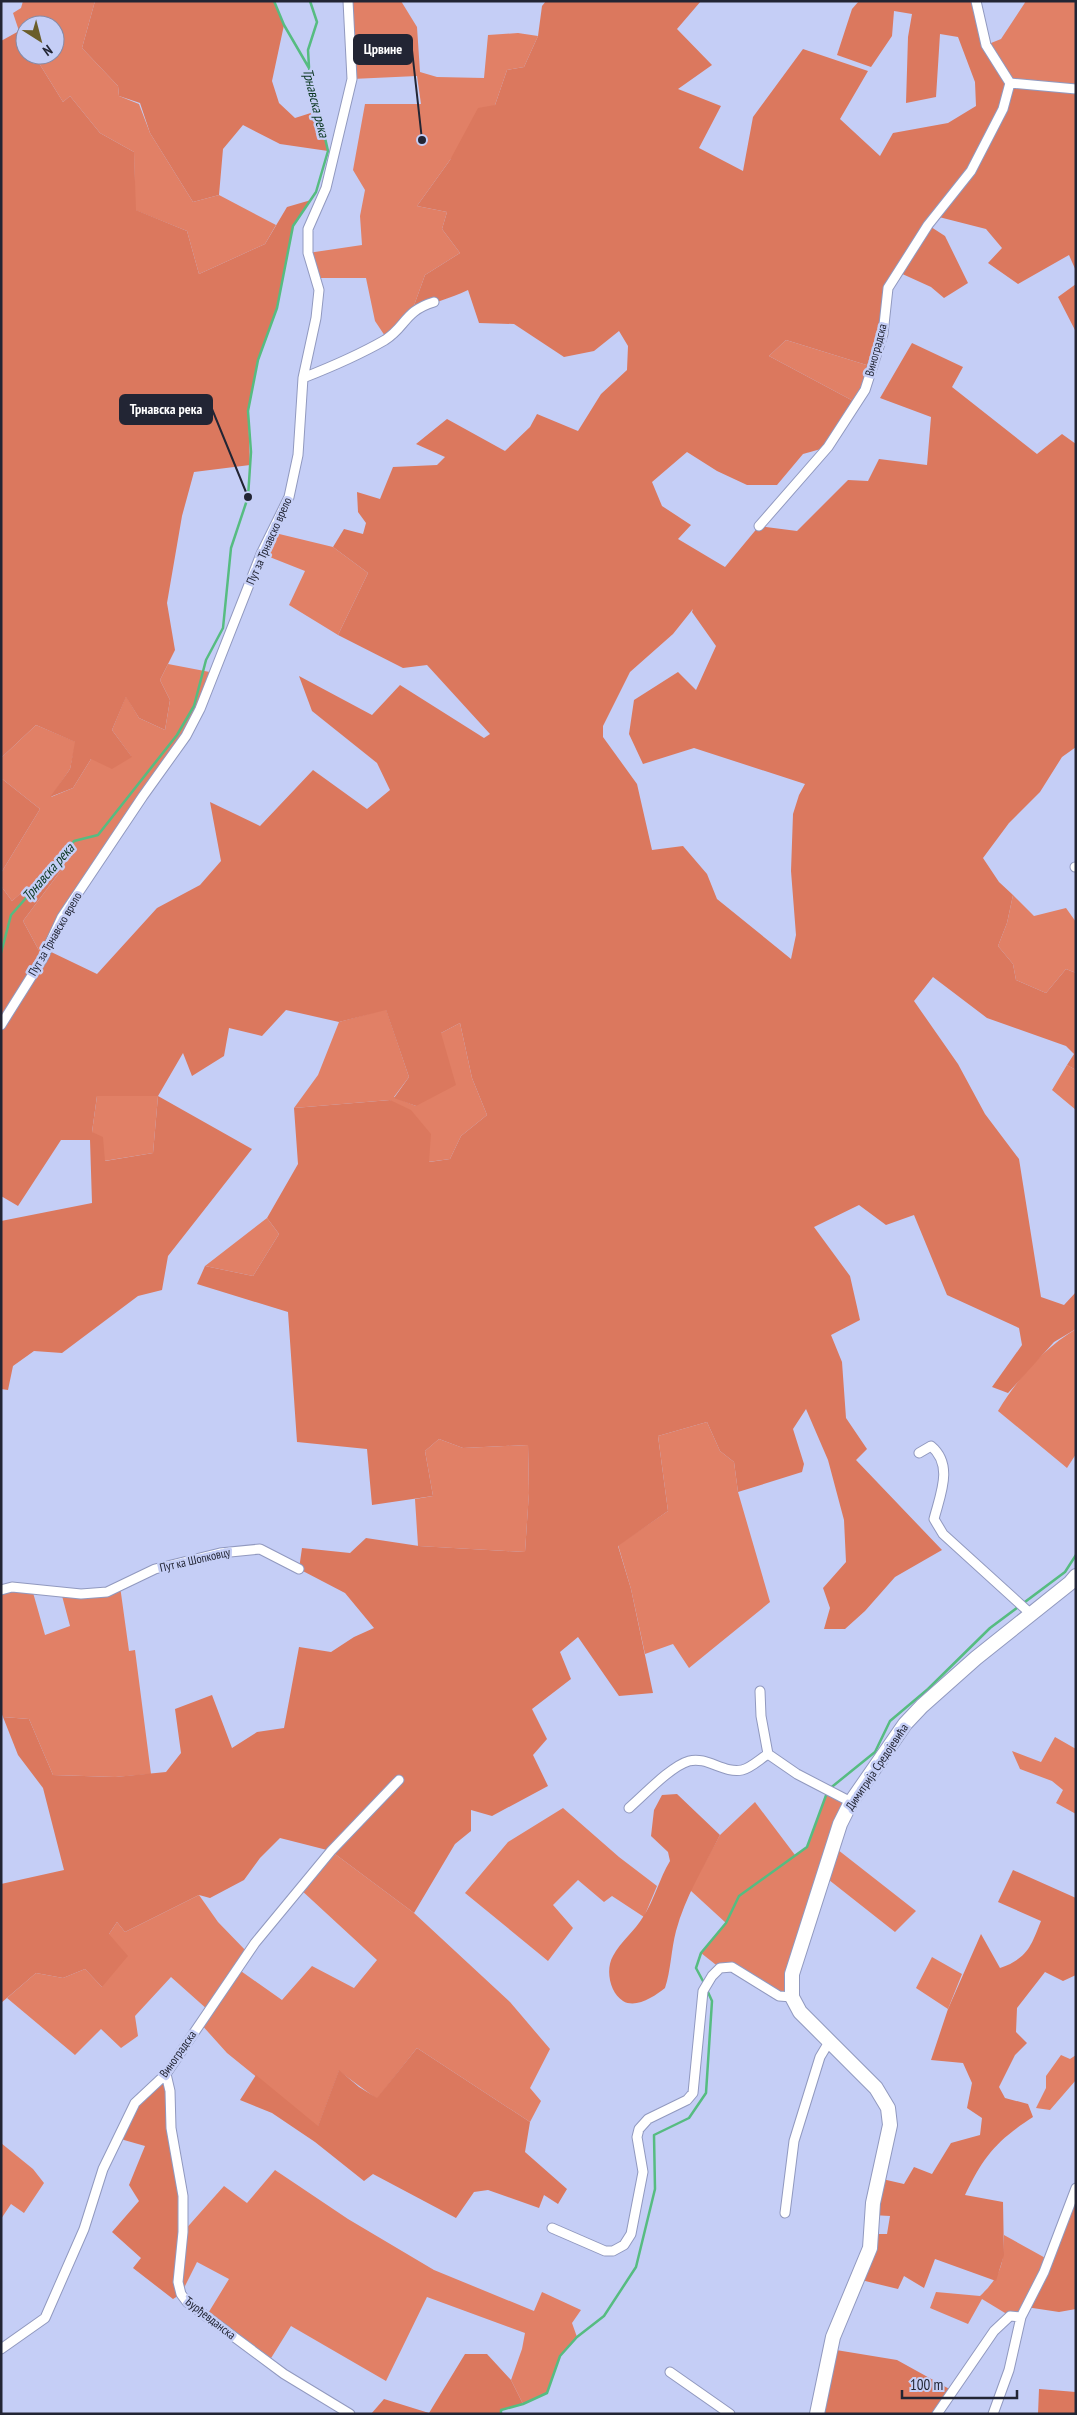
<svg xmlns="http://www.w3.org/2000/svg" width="1077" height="2415" font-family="'PT Sans Narrow',sans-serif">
	<rect width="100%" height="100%" fill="#c5cef6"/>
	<path fill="#e18066" d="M23 1H95L82 48 118 86 119 96 139 104 150 133 193 202 219 195 276 225 265 244 199 274 187 231 135 210 134 152 100 133 70 96 63 102 34 55H55V25H25V41L19 31 13 13 21 8Z
		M348 1H401L417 27 420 72 437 77 484 78 488 35 518 33 538 36 524 67 507 70 495 105 450 160 417 206 447 212 442 229 460 253 425 275 412 311 387 339 375 321 366 278H316L308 253 362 245 360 216 365 190 353 170 365 104H421L417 76 352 79Z
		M1026 1H1076V89L1017 85 986 45 1001 39Z
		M786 340 873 367 857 403 769 356Z
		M271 532 333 547 368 573 338 635 289 605 305 571 262 554Z
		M168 664 215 673 200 709 62 917 43 958 23 921 62 869 65 855 12 901 1 886V873L40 809 1 778V758L36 725 76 742 70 769 51 797 73 788 91 759 131 756 112 730 126 696 139 718 165 730 170 700 160 680Z
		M1013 895 1034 916 1066 908 1076 922V973L1066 969 1046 993 1016 980 1013 964 998 946 1007 923Z
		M386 1009 409 1077 394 1097 416 1106 441 1033 460 1023 472 1078 487 1115 461 1136 450 1159 428 1162 390 1100 294 1108 318 1075 339 1022Z
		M1067 1065 1076 1070V1110L1052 1090Z
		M97 1096H158L153 1153 104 1161 92 1132Z
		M267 1218 279 1234 253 1276 205 1266Z
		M1076 1329V1454L1067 1468 998 1411C1017 1379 1044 1348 1076 1329Z
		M707 1422 720 1451 734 1462 738 1492 770 1602 689 1668 673 1644 645 1654 631 1589 618 1545 668 1511 658 1436Z
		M439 1439 463 1448 528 1445 529 1493 525 1552 418 1546 415 1499 433 1496 425 1451Z
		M120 1586 129 1651 135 1650 151 1774 115 1777 53 1775 29 1719 3 1717 1 1712V1590L32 1589 45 1635 70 1626 61 1592 81 1594Z
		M1055 1737 1076 1749V1814L1056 1803 1063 1790 1052 1781 1020 1769 1012 1751 1041 1762Z
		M828 1790 851 1802 833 1846 916 1911 895 1932 824 1876 789 1998 732 1967 720 1968 701 1953 726 1923 690 1890 720 1835 755 1802 795 1855 807 1847Z
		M563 1808 619 1857 657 1886 644 1917 612 1896 604 1902 578 1880 553 1905 573 1928 548 1961 465 1893 508 1842Z
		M331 1851 414 1913 510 2002 550 2049 530 2088 541 2101 530 2122 417 2048 377 2099 339 2071 318 2127 227 2053 200 2023 208 2010 171 1977 135 2016 138 2036 121 2048 101 2029 75 2055 7 1998 36 1973 63 1978 85 1969 102 1987 109 1934 117 1922 125 1932 199 1895 218 1922 248 1953 238 1969 282 2000 312 1966 354 1988 377 1960 300 1889Z
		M932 1957 962 1974 948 2009 916 1988Z
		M1061 2055 1070 2059 1076 2055V2080L1050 2110 1036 2108 1046 2088V2076Z
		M1 2143 33 2169 44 2183 24 2213 11 2204 1 2219Z
		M275 2170 348 2219 434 2270 534 2311 542 2292 581 2310 572 2323 577 2337 560 2356 547 2393 523 2404 511 2380 522 2349 525 2333 427 2297 386 2381 291 2326 268 2363 207 2315 229 2279 197 2262 181 2294 183 2232 224 2186 247 2203Z
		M1004 2235 1049 2260 1021 2317 1010 2316 982 2299 968 2324 930 2308 936 2292 980 2296C1001 2276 1004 2264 1004 2235Z"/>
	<path fill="#db785e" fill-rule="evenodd" d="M95 1H274L284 25 272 81 279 103 295 118 317 111 328 151 280 144 243 125 223 149 219 195 193 202 150 133 140 103 119 96 118 86 82 48Z
		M546 1H701L677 29 712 65 678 89 721 106 699 148 743 171 753 117 803 49 868 71 840 119 880 156 893 133 948 123 976 106 975 82 958 37 940 34 936 97 906 103 908 37 912 14 894 11 892 36 871 67 837 55 852 9 859 1H976L986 44 1010 83 1076 89V271L1069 255 1018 284 988 263 1002 248 986 229 935 216 928 225 945 236 968 283 944 298 931 287 898 272 888 288 873 367 786 340 769 356 857 403 828 447 803 454 777 485H747L717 471 687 452 652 482 662 506 691 525 678 539 725 567 759 526 797 531 848 480 868 481 879 459 927 465 931 417 880 398 912 343 963 367 952 387 1037 454 1062 434 1076 444V747L1062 757 1040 792 1009 823 983 858 999 882 1013 895 1007 923 998 946 1013 964 1016 980 1046 993 1066 969 1076 973V1070L1067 1065 1074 1054 1066 1046 987 1018 933 977 914 1001 958 1064 985 1114 1019 1159 1041 1297 1064 1305 1076 1292V1329L1054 1342 1008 1393 992 1387 1022 1345 1019 1328 947 1295 914 1215 886 1225 859 1205 814 1227 850 1276 860 1320 831 1335 842 1362 846 1418 867 1449 856 1460 942 1550 895 1577 865 1611 845 1629H824L830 1608 823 1588 846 1562 844 1520 828 1460 806 1409 793 1429 804 1464 802 1472 738 1492 734 1462 720 1451 707 1422 658 1436 668 1511 618 1546 631 1589 653 1693 619 1696 578 1637 560 1652 571 1679 532 1709 547 1739 533 1755 548 1786 492 1816 471 1810V1831L455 1844 414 1913 331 1851 280 1838 260 1858 244 1880 210 1898 199 1895 125 1932 117 1922 109 1934 128 1956 102 1987 85 1969 63 1978 36 1973 1 2003V1884L64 1870 43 1788 18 1755 3 1717 29 1719 53 1775 115 1777 166 1772 181 1753 175 1709 212 1695 232 1748 257 1732 284 1728 299 1647 331 1652 354 1637 374 1628 345 1593 299 1569 302 1548 350 1553 366 1538 419 1546 525 1552 529 1492 528 1445 463 1448 439 1439 425 1451 433 1496 372 1505 367 1449 297 1442 288 1312 197 1284 205 1266 253 1276 279 1234 267 1218 298 1164 294 1108 390 1100 411 1110 431 1134 429 1162 450 1159 461 1136 487 1115 472 1078 460 1023 441 1033 456 1085 416 1106 394 1098 409 1077 386 1010 339 1022 286 1010 262 1036 229 1028 224 1056 192 1076 183 1053 158 1096 252 1149 168 1256 162 1290 138 1296 62 1353 34 1351 13 1366 8 1390 1 1389V1221L92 1203 90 1140H61L18 1206 1 1196V886L12 901 65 854 62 869 23 921 43 958 47 950 97 974 157 908 200 885 221 861 210 802 260 826 313 770 367 809 390 790 377 763 312 711 299 676 372 715 400 685 484 738 490 734 427 665 403 668 338 635 368 573 333 547 344 529 363 534 366 523 358 512 357 492 380 499 393 467 437 465 445 457 416 444 447 419 505 451 530 427 537 414 578 431 601 394 627 370 628 346 619 331 594 351 564 357 514 324 479 323 468 290C449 299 431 303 412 311L425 275 460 253 442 229 447 212 417 206 450 160 478 108 495 105 507 70 524 67 538 36 542 6ZM693 609 692 612 716 646 696 690 678 672 634 700 629 734 643 764 694 748 805 784 799 795 793 814 791 871 796 935 791 959 717 899 707 874 683 846 652 850 637 784 603 737V726L630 672 673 634ZM97 1096H158L153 1153 105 1161 103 1137 92 1132Z
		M19 31 25 41V55H34L63 102 70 96 100 133 134 152 136 210 187 231 199 274 265 244 287 207 311 200 293 226 277 308 258 360 248 411 250 465 194 472 182 516 167 603 175 650 160 680 170 700 165 730 139 718 126 697 112 730 132 757 112 769 91 759 73 788 50 797 70 769 75 742 36 725 1 758V41Z
		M1076 284V332L1058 297Z
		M1 778 40 809 1 873Z
		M677 1794 720 1835C704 1867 685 1897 676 1931 671 1950 671 1970 665 1988 655 1996 636 2009 623 2001 610 1993 605 1970 613 1956 620 1942 635 1931 643 1917 655 1899 659 1879 670 1861L668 1852 651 1836 654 1810 662 1795Z
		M1013 1870 1076 1898V1975L1063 1981 1045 1972 1017 2008 1016 2032 1027 2043 1015 2055 999 2087 1005 2098 1028 2104 1033 2117C997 2140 983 2157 965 2195L1003 2202 1004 2255 996 2281 935 2259 924 2288 904 2276 898 2289 857 2279 871 2234H887L890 2216 872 2215 878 2178 904 2184 914 2167 932 2174 951 2143 980 2135 982 2118 967 2108 972 2083 963 2063 931 2060 948 2009 981 1934 1000 1968C1028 1958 1031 1946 1041 1921L998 1902Z
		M417 2048 530 2122 525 2152 567 2189 558 2204 544 2195 539 2208 488 2190 474 2192 456 2218 373 2174 364 2181 315 2142 272 2113 240 2100 256 2075 318 2126 339 2070 359 2087 377 2098Z
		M166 2074 179 2170 181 2294 173 2299 133 2268 141 2258 112 2232 139 2201 129 2185 145 2146 117 2138 135 2103Z
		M1076 2188V2309L1059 2312 1026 2307Z
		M830 2349 897 2360 953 2391 937 2414H817Z
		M465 2354H487L511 2380 523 2404 501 2410V2414H371L384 2399 429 2413Z
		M1039 2389 1076 2392V2414H1038Z"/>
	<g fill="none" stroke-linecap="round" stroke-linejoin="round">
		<path stroke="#56bc81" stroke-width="2.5" d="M309 67 308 50 317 22 310 1
			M1 953 11 915 65 854 74 841 98 835 177 735 194 706 206 660 223 628 231 548 248 497 251 452 248 411 258 360 277 308 293 226 316 192 328 151 309 68 284 25 274 1
			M704 1983 696 1968 701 1953 726 1923 739 1896 807 1847 828 1790 875 1752 890 1721 928 1689 990 1628 1065 1572 1076 1555
			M501 2414V2410L523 2404 547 2393 560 2356 577 2337 604 2316 636 2267 655 2189 654 2135 689 2118 706 2093 712 2001 707 1990"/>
		<g stroke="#9199bf" stroke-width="11">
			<path id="street" d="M976 1 986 45 1010 83 1076 89
				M303 378C331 367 359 355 385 340 406 327 404 311 434 302
				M759 526 828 447 865 390 883 334 888 288 928 225 971 171 1003 109 1010 83
				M1075 867H1076
				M1 1025 43 958 62 917 143 796 186 736 200 709 261 554 289 497 298 455 303 378 316 318 319 290 308 253V229L326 188 352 79 348 1
				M919 1453 931 1446C954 1465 940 1495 934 1519L943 1534 1031 1614
				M1 1590 12 1587 81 1594 107 1592 155 1569 220 1553 260 1549 299 1569
				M760 1691 761 1716 768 1754 797 1774 851 1802
				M629 1808C644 1795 671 1766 689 1761 707 1756 724 1774 742 1770 751 1768 760 1759 768 1754
				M166 2074 170 2091 171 2128 183 2196V2232L178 2282 181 2294 187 2302 284 2374 350 2414
				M785 2213 794 2141 820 2057 829 2042
				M552 2228 605 2251H613L624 2245 631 2234 643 2172 637 2137 639 2129 648 2119 687 2100 693 2093 703 1991 712 1976 720 1968 732 1967 779 1996 792 1997
				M1 2349 45 2318 84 2229 103 2169 135 2103 166 2074 255 1943 331 1851 399 1780
				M670 2372 730 2414
				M937 2414 994 2331 1010 2316 1021 2317
				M993 2414 1009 2370 1021 2317 1044 2272 1076 2188"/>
		</g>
		<g stroke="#9199bf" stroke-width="16">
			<path id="secondary" d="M817 2414 833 2337 870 2248 873 2203 890 2125 888 2108 876 2088 800 2012 792 1997V1974L840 1824 851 1802 905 1724 922 1706 976 1658 1070 1583 1076 1576"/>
		</g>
		<use href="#street" stroke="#fff" stroke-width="9"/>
		<use href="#secondary" stroke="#fff" stroke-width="14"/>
	</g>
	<g text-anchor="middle" stroke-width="5" stroke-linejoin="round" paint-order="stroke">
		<g font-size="12" fill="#222534" stroke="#c5cef6">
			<text transform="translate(876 350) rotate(-75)" y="4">Виноградска</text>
			<text transform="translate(269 541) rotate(-66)" y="4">Пут за Трнавско врело</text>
			<text transform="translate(55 934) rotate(-60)" y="4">Пут за Трнавско врело</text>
			<text transform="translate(195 1560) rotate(-13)" y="4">Пут ка Шопковцу</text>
			<text transform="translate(877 1767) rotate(-56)" y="4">Димитрија Средојевића</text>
			<text transform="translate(178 2054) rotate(-55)" y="4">Виноградска</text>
			<text transform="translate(210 2318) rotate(38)" y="4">Ђурђевданска</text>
		</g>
		<g font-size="14" font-style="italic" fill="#08351e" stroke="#c5cef6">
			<text transform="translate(316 103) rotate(76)" y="5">Трнавска река</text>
			<text transform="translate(48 872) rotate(-49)" y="5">Трнавска река</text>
		</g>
	</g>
	<path fill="none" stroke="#222534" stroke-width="2" d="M422 140L412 50M248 497L212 409"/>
	<g fill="#222534" stroke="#c5cef6" stroke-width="2">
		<circle cx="422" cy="140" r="5"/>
		<circle cx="248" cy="497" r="5"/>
	</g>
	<g fill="#222534" stroke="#222534" stroke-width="2">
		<rect x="354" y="35" width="58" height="29" rx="5"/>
		<rect x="120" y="395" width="92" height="29" rx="5"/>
	</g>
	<g font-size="14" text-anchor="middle" font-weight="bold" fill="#fff">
		<text x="383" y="54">Црвине</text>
		<text x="166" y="414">Трнавска река</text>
	</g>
	<rect width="1077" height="2415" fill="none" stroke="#222534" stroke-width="5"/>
	<g transform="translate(40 40) rotate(144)"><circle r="24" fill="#c5cef6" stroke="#848aa8"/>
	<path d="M0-4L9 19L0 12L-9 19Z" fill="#6a5d2a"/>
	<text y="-8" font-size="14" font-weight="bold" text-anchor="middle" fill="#222534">N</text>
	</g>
	<path d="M902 2390v8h115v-8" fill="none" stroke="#222534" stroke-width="2.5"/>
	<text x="910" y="2390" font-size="15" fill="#222534" stroke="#c5cef6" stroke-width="4" paint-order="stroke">100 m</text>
</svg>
